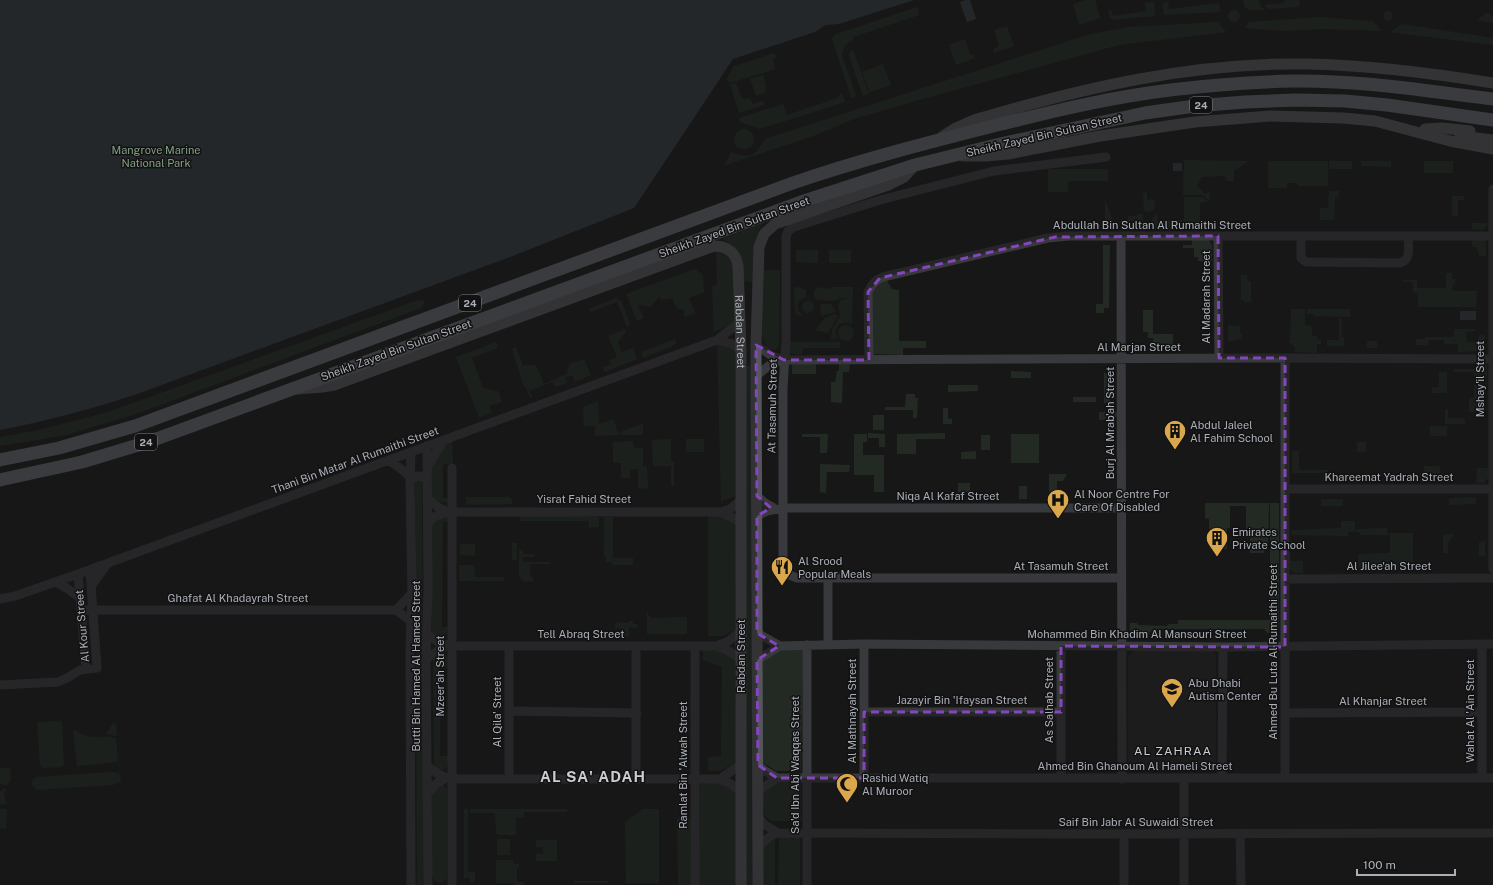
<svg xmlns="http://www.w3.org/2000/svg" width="1493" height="885" font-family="'Public Sans',sans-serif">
	<rect width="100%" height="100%" fill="#171718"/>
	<path fill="#232325" d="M1135 649H1210L1216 655V761L1211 768H1133L1128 764V657Z"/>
	<path fill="#232a24" d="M1085 0H1095L1100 18 1079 25 1073 4Z
		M1243 0H1259L1260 4 1264 10H1248L1244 5Z
		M1286 0H1300L1299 6 1298 7 1268 9 1265 5 1282 3Z
		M1154 2 1155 16 1113 20 1110 18 1108 11 1111 9 1113 16 1146 11 1145 3Z
		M1168 2 1169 9 1219 3 1220 9 1219 12 1164 15 1162 3Z
		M917 7 919 15 853 37V40C846 44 842 48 842 56L856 95 854 98 851 97 832 39 834 35Z
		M1228 16a6 6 0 1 1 12 0a6 6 0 1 1-12 0Z
		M1383 16a5 5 0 1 1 10 0a5 5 0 1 1-10 0Z
		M1488 12 1493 18V23L1477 20Z
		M1320 17 1373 21 1382 31 1325 29 1282 31 1245 28 1249 22Z
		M1218 22 1226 32 1119 45 919 100 854 119 813 136 725 165 731 152C751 159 754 157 765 139L1090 34 1130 27Z
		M1402 24 1493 38V45L1390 32Z
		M1007 26 1014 46 994 53 993 49 999 46 994 30Z
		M965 39 970 55 974 54 975 58 956 65 949 45Z
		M853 50 869 94 863 96 849 56 850 52Z
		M775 53 776 58 773 60 775 69 730 83 726 79 734 66Z
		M883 64 891 85 870 92 862 72Z
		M763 75 766 86 765 93 756 96 750 79Z
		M736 83 741 96 744 99 750 98 753 104 763 101 764 105 739 113 730 84Z
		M842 93 845 102 760 129 740 122 739 118 783 104 787 115 838 98 840 94Z
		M734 139a10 10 0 1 1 20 0a10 10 0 1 1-20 0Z
		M1184 160 1249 161 1234 171V181H1227L1224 176 1202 177 1197 186 1205 194 1208 192 1210 193V201L1202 195H1183Z
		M1268 161H1328V186H1298L1297 183H1287V188H1268Z
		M1329 161H1352V169H1329Z
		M1361 161H1391V167L1361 166Z
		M1424 161H1453V173H1424Z
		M1048 169H1108V181H1068V192H1048Z
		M1147 191V200L1154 199 1155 209 1152 211 1146 212 1144 209 1143 194Z
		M1329 191H1339L1338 197H1335L1334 220H1320V208H1328Z
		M1452 196H1464V200H1458V216H1452Z
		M1184 197H1202L1208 202H1200V222H1196V230H1152V219L1157 213 1158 220H1184Z
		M1105 199 1113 221H1105Z
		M1137 214H1143V221H1128V216H1137Z
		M1472 223H1487V226L1482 230 1472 229Z
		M762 224C751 243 754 260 753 282L743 281 735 249 730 244 722 239Z
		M1192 237 1208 239 1212 245V261H1198V257H1194V248H1183V245H1192Z
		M1472 238H1481L1486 242V256H1479V252L1475 247H1472Z
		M1103 245H1110L1109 308H1104V313H1096V304H1103Z
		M716 246 733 259 734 323 714 332 712 287 717 284Z
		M796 250H818V263L796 262Z
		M829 250H851V263H829Z
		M695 269 703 275 704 292 689 298 695 313 684 317V309H678L674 304 673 298 662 300 659 297 650 307 640 305 638 308 641 311 644 318 637 321 626 294Z
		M762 270H780L779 346 776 350C771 350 767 347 764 342 759 334 762 283 762 270Z
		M1446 273H1452V279H1455V284L1452 285 1453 291H1477L1476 307H1418V293L1413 292V282H1403V280H1417V288H1446Z
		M1241 275H1247V281H1251V302H1244V300H1241Z
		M885 277 892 289 899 290V341H926V348H903V355L873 354 871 288Z
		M800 287 806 290V297C797 300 795 308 802 315L801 316 795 314 794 288Z
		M819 287 828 289 831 287H853L852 324C842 319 832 327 837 338L831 339 832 329 840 316 838 305 841 300 848 298C842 296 838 300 832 301 827 301 823 299 817 300 812 295 813 290 819 287Z
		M617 298 618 301 621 300 630 324 629 326 627 327 617 302 590 312 588 309Z
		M418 300 425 301 421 308 136 414 66 435 0 446V437L39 430 108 412Z
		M802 307a6 6 0 1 1 12 0a6 6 0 1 1-12 0Z
		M820 304H831L836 312 821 316Z
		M1291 309H1305V325L1312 326V336H1317V339L1321 340V344H1317V353L1295 352V347L1287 341H1290Z
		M1307 309H1350V317L1314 316V314H1307Z
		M1143 310H1153V334H1173V345H1153V338H1148V332H1143Z
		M836 314 838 316 828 333 816 330C821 320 826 316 836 314Z
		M1339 318H1342V337H1344V346H1327V340H1339Z
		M1228 325 1240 326V333H1242V339L1228 342Z
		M838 333a8 8 0 1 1 16 0a8 8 0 1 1-16 0Z
		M625 329 626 331 618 342 622 352 633 348 637 359 605 372 603 367 611 364 609 360 617 357 608 336Z
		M1454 329H1475V331L1466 332 1467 342H1475L1481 335H1485V348L1483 351 1458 352V344H1444V340H1428V345H1416V339H1425L1426 337H1454Z
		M675 339 677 344 643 358 641 352Z
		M717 341 731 347 735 355V496L721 502Z
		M1367 341H1377V348H1367Z
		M496 342 498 348 472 358 483 388 498 391 502 402 489 406 492 413 479 418 456 357Z
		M788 342H840V348H804L802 354H791L788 350Z
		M516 347 523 366 536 365 544 384 567 374 569 364 584 359 591 375 575 382 572 375 565 377 567 383 555 387 552 382 529 391 532 397 530 398 526 387H524L512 349Z
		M1476 360H1484L1487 364V377L1482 378V412H1469V398L1474 397V372H1454V369H1476Z
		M839 363 850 364 849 372H843L842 403 831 402V382H835L837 371H839Z
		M792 364H816V374H792Z
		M744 366H751L752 885H745Z
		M1011 371 1031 372V378H1011Z
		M1439 372H1447V393H1432V387H1439Z
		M1104 373H1110V403H1104Z
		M948 385H978V391L948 392Z
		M906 394H915V398H918L917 418H913V410H885V407H905Z
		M1073 397H1096V402H1073Z
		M598 401 599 424 613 419 619 435 595 436V426H584L583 407Z
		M943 408H948V418L952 419V424H943Z
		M1445 409H1448V418H1465V424H1445Z
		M1099 412H1118V417H1106L1105 420H1099Z
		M873 415H884V430H873Z
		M643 424V435H621L620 432Z
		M1430 426H1447V436H1430Z
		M868 433 885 434V447H879V438H868Z
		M945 433V439H916V454H897V434Z
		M802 434H828L827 453H820V437H802Z
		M854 434H867V442H863V455H884V492H874V475H854Z
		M1011 434H1039V463H1011Z
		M981 435H990V450H981Z
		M671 439V462H674V486H671V466H653L652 440Z
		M686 439H704V452H686Z
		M452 440 453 464H443V498H449V502L442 503 431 496V458L438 447Z
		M633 441 634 448H643V466L647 467 648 488 638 489V469H630V478H621V463H613V442Z
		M1357 442H1366V452H1357Z
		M976 451V459H961V452Z
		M1292 451H1299V470H1328V473H1292Z
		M820 464 850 465 849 472H827L826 493 820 492Z
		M1424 466H1440V474H1424Z
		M1477 468H1488V478L1484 483H1476Z
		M1049 474H1067L1063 481H1057V495H1049Z
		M415 478H422L423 885H417Z
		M958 483H970V492H958Z
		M1019 486H1027V499H1019Z
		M466 497H510V499H512V504L466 505Z
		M1476 497V504L1449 505V498Z
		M1321 499H1343V506H1321Z
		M1205 503H1269L1268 550H1264V553H1250V529H1246V506H1230V528H1227V549H1209V519L1205 518Z
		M1270 503H1279V629L1275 633H1267L1264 629H1153L1147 635H1133L1130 631V623H1137L1138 625 1167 626 1168 624H1178V620H1270Z
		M444 514 449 517V521L443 522 442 627H448L446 635 440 638 433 633 432 631V525Z
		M520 514 599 517V527H591V529H589V521H520Z
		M721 514 736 523 735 630 723 636H708V515Z
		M604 517H613V558H633V565H612V562H606V557H604Z
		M1341 521H1355V532H1348V536L1292 535 1291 530 1341 528Z
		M1387 528 1388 535H1360V532H1356V529Z
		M1390 533H1413V569L1359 570 1358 554 1390 553Z
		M1455 534 1448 543V553H1443V535Z
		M1485 541V556H1479V542Z
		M512 543H517V560H512Z
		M460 544H475V556L460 555Z
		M519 550H523V554H534V557H523V562H550V564H530V573L534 581 525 582 519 577Z
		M1288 553H1290V561H1303V573H1295L1288 568Z
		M459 565H474L475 577H504V581H459Z
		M647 612H648V616H651V618L687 617V634H647Z
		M629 621H633V624H637V628H629V637H622V629L615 628V622L629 623Z
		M778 648 803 649 801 771H776L762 762 763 658Z
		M703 649H715L735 659 736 762 720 771H708V757L721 756 722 667 703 660Z
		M444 652 447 656 448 667 440 668V756H448C448 763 449 769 441 770L435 767 434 763 433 657Z
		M60 721 62 722 64 765 61 767 42 768 40 765 37 724 39 722Z
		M113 723 116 726 117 736 106 734Z
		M75 730C93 742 98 734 116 738L118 760 117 762 77 766 73 731Z
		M0 768H10L11 779 7 785H3L0 782Z
		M111 772 118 773 121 777 120 782 113 785 37 790 32 785 33 779 38 777Z
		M705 781 722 782 737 792V885H699L700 785Z
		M443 783 447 789V875L446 880 440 883 435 881 432 875V788Z
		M771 783H801V821H771L763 814V788Z
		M6 788 4 793 6 804 0 805V792L3 789Z
		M0 809H7L6 829 0 828Z
		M464 809H468V872H475V881L473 882 470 883V878H464Z
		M470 809H567V812H524V817H516V835H498L496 833 495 813H470Z
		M643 809H659V883H626L625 822Z
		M683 815 687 816 690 819 691 885H678L677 820 679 817Z
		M775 836V885H763V843Z
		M779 837H800V885H778Z
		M497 839H510V855H497Z
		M536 840H557V861H536V854H543V847H536Z
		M496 860H513V864H519V868H517V882H524V885H514V883H496Z
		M574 881H608V883H574Z"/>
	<path fill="#323a40" d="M0 0H914L839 24 825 25 815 32 733 59 634 208 510 257 137 394C92 409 47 421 0 430Z
		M966 0H970L976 19 967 22 960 2Z
		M1173 163H1182V171H1173Z
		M1460 311H1476V320H1460Z"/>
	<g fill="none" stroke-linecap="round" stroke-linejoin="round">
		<path stroke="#38393d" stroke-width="9" d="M1106 157 994 171 880 200 794 227 788 231 786 237V340L783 388V565L787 574 797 578H1121
			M1493 189V569
			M1121 236 1122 779
			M1218 236 1219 358
			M1301 236V258L1306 262 1399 263C1412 261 1408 246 1408 236
			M717 340 733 344 741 352
			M756 345 772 356 784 360
			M1285 358V778
			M869 360 868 292C871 285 875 280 883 277L1048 238 1069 236H1492
			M756 376 771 364 784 360 1265 358 1493 359
			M427 446 428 589 426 659 428 885
			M411 452 410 481 412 593 410 651 411 885
			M388 460 400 468 410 477
			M428 466 443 441
			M452 468V885
			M410 481C414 475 421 474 427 480
			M1285 489H1492
			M757 496 765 503 774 508
			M427 498 438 507 447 512
			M721 512 741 522
			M757 516 767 511 782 508H1121
			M428 523 434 517 447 512H721L730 509 741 500
			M78 574 86 669
			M828 578V645
			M1285 579 1493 578
			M56 582 68 589 80 598
			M91 586 108 563
			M0 599 15 596 78 574 717 340 740 322
			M81 610H396L411 621
			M396 610 412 593
			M757 633 780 646 864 644 1223 647 1493 644
			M427 634 441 644 452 646H716L727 650 742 660
			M864 644V778
			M1482 644V778
			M807 645V885
			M509 646V778
			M716 646 727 642 741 631
			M426 659 445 646
			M757 660 780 646
			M0 685 58 682 67 678 80 670 97 668 90 570
			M510 711 637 713
			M864 712H1061
			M1285 713 1482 712
			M758 765 765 771 777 778
			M428 766C435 773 442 778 453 779H720L731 784 741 792
			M636 778V646
			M1061 778V646
			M1184 778V885
			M1222 778 1223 647
			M720 779 740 765
			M757 792 777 778H1493
			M428 793 437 783 446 778
			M758 817 765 825 778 833
			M1240 833 1241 885
			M758 847 769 837 778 833 1124 834 1493 833
			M695 885V646
			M1124 885V834"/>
		<g stroke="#55565c" stroke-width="11">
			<path d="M1425 129 1442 128 1470 131"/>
			<path d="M1460 136 1493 140"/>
			<path d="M942 137 956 128 974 120C1083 88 1192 62 1307 64 1369 65 1431 73 1493 83"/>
			<path d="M963 156H985L1008 154 1100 136 1195 122 1270 116 1343 118 1375 121 1450 141 1493 149"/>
			<path id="s1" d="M298 389 322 387 334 385 711 247C725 244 736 252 738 266L741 352V885"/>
			<path d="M758 885 756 345 759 247 764 234 775 224 888 185 904 177 915 165"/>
		</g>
		<path stroke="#65676d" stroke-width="13" d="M0 460 59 448 135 426 790 184C859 160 930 142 1001 124 1031 117 1062 109 1092 103 1158 89 1225 83 1292 81 1360 80 1426 91 1493 99
			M0 480 82 462 148 442 801 202 915 165 1000 144 1145 113 1195 106 1245 102 1296 100 1345 101 1387 105 1493 120"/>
	</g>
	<path d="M0 0H1493V885H0ZM1218 236 1219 358H1285V647L1061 646V712H864V778H777L758 765 757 660 779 646 757 633V516L771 508 757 496 756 345 784 360H869L868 292 880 278 1055 237Z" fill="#171718" fill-opacity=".55" fill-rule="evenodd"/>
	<path fill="none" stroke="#8546bd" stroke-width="3" stroke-dasharray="8 5" stroke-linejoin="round" d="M1218 236 1219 358H1285V647L1061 646V712H864V778H777L758 765 757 660 779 646 757 633V516L771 508 757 496 756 345 784 360H869L868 292 880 278 1055 237Z"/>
	<defs>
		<g id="building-pin" transform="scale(1.15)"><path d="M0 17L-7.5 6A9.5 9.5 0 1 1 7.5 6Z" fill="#dba74d" stroke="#121213"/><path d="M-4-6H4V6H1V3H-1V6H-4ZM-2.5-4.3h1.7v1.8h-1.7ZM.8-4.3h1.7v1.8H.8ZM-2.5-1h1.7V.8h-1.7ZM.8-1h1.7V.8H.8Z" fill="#111"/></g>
		<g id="hospital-pin" transform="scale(1.15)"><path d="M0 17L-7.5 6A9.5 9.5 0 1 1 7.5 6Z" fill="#dba74d" stroke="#121213"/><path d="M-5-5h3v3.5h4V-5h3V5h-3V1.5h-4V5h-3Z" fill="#111"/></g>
		<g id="restaurant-pin" transform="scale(1.15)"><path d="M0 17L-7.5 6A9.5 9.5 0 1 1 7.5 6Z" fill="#dba74d" stroke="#121213"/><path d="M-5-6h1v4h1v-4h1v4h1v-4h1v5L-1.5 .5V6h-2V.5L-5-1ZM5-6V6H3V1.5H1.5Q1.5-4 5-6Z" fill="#111"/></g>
		<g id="school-pin" transform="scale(1.15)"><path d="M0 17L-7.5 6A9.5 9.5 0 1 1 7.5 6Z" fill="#dba74d" stroke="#121213"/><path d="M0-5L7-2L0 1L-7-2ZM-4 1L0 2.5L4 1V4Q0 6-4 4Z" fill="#111"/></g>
		<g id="mosque-pin" transform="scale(1.15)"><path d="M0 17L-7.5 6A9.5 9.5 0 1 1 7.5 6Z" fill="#dba74d" stroke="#121213"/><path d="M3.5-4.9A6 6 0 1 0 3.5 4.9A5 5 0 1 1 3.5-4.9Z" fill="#111"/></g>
	</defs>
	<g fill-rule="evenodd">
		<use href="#building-pin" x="1175" y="431"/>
		<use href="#hospital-pin" x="1058" y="500"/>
		<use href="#building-pin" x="1217" y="538"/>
		<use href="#restaurant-pin" x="782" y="567"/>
		<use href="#school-pin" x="1172" y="689"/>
		<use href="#mosque-pin" x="847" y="784"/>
	</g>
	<g text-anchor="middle" stroke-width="3" stroke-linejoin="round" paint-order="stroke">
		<g fill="#121213" stroke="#7d8086" stroke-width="1">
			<rect x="1190" y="97" width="22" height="16" rx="3"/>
			<rect x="459" y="295" width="22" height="16" rx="3"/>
			<rect x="135" y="434" width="22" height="16" rx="3"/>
		</g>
		<g font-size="10" font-weight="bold" fill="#abafb7">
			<text x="1201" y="109">24</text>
			<text x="470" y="307">24</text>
			<text x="146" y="446">24</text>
		</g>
		<g font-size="11" fill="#abafb7" stroke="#121213">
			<text transform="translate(1044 135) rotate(-13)" y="4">Sheikh Zayed Bin Sultan Street</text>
			<text x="1152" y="229">Abdullah Bin Sultan Al Rumaithi Street</text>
			<text transform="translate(734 227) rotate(-20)" y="4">Sheikh Zayed Bin Sultan Street</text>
			<text transform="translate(1206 297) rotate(-90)" y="4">Al Madarah Street</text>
			<text dy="4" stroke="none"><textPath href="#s1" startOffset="541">Rabdan Street</textPath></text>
			<text x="1139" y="351">Al Marjan Street</text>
			<text transform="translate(396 350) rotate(-20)" y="4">Sheikh Zayed Bin Sultan Street</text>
			<text transform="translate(1480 379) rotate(-90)" y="4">Mshay'il Street</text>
			<text transform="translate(772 406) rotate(-89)" y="4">At Tasamuh Street</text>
			<text transform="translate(1110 423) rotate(-90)" y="4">Burj Al Mrab'ah Street</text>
			<text transform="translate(355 460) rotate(-20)" y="4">Thani Bin Matar Al Rumaithi Street</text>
			<text x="1389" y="481">Khareemat Yadrah Street</text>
			<text x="948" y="500">Niqa Al Kafaf Street</text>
			<text x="584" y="503">Yisrat Fahid Street</text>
			<text x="1061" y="570">At Tasamuh Street</text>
			<text x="1389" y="570">Al Jilee'ah Street</text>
			<text x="238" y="602">Ghafat Al Khadayrah Street</text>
			<text transform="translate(82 626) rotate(-95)" y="4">Al Kour Street</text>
			<text x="581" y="638">Tell Abraq Street</text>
			<text x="1137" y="638">Mohammed Bin Khadim Al Mansouri Street</text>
			<text transform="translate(1273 652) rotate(-90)" y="4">Ahmed Bu Luta Al Rumaithi Street</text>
			<text transform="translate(741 656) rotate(-90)" y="4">Rabdan Street</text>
			<text transform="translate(416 666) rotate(-90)" y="4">Butti Bin Hamed Al Hamed Street</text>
			<text transform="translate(440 676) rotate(-90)" y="4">Mzeer'ah Street</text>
			<text x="962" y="704">Jazayir Bin 'Ifaysan Street</text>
			<text transform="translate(1049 700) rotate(-90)" y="4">As Salhab Street</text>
			<text x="1383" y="705">Al Khanjar Street</text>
			<text transform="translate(852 711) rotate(-90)" y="4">Al Mathnayah Street</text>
			<text transform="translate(1470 711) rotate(-90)" y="4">Wahat Al 'Ain Street</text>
			<text transform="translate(497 712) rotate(-90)" y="4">Al Qila' Street</text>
			<text transform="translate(683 765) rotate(-90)" y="4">Ramlat Bin 'Alwah Street</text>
			<text transform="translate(795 765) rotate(-90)" y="4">Sa'd Ibn Abi Waqqas Street</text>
			<text x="1135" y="770">Ahmed Bin Ghanoum Al Hameli Street</text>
			<text x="1136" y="826">Saif Bin Jabr Al Suwaidi Street</text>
		</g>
		<g font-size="11" fill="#849f85" stroke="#121213">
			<text x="156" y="154">Mangrove Marine<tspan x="156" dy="13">National Park</tspan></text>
		</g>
		<g font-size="11" fill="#abafb7" stroke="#121213" text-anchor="start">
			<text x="1190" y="429">Abdul Jaleel<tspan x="1190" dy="13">Al Fahim School</tspan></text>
			<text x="1074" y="498">Al Noor Centre For<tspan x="1074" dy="13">Care Of Disabled</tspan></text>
			<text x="1232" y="536">Emirates<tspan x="1232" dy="13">Private School</tspan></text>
			<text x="798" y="565">Al Srood<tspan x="798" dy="13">Popular Meals</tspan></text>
			<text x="1188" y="687">Abu Dhabi<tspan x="1188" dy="13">Autism Center</tspan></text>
			<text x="862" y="782">Rashid Watiq<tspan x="862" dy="13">Al Muroor</tspan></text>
		</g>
		<g font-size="12" letter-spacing="1" fill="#cbcdd3" stroke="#121213">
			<text x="1173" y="755">AL ZAHRAA</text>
		</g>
		<g font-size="15" font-weight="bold" letter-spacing="1" fill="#cbcdd3" stroke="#121213">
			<text x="593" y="782">AL SA' ADAH</text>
		</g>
	</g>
	<path d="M1357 869v6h98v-6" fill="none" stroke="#abafb7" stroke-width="2"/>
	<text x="1363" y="869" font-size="12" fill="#abafb7" stroke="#121213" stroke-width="3" paint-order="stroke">100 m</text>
</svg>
